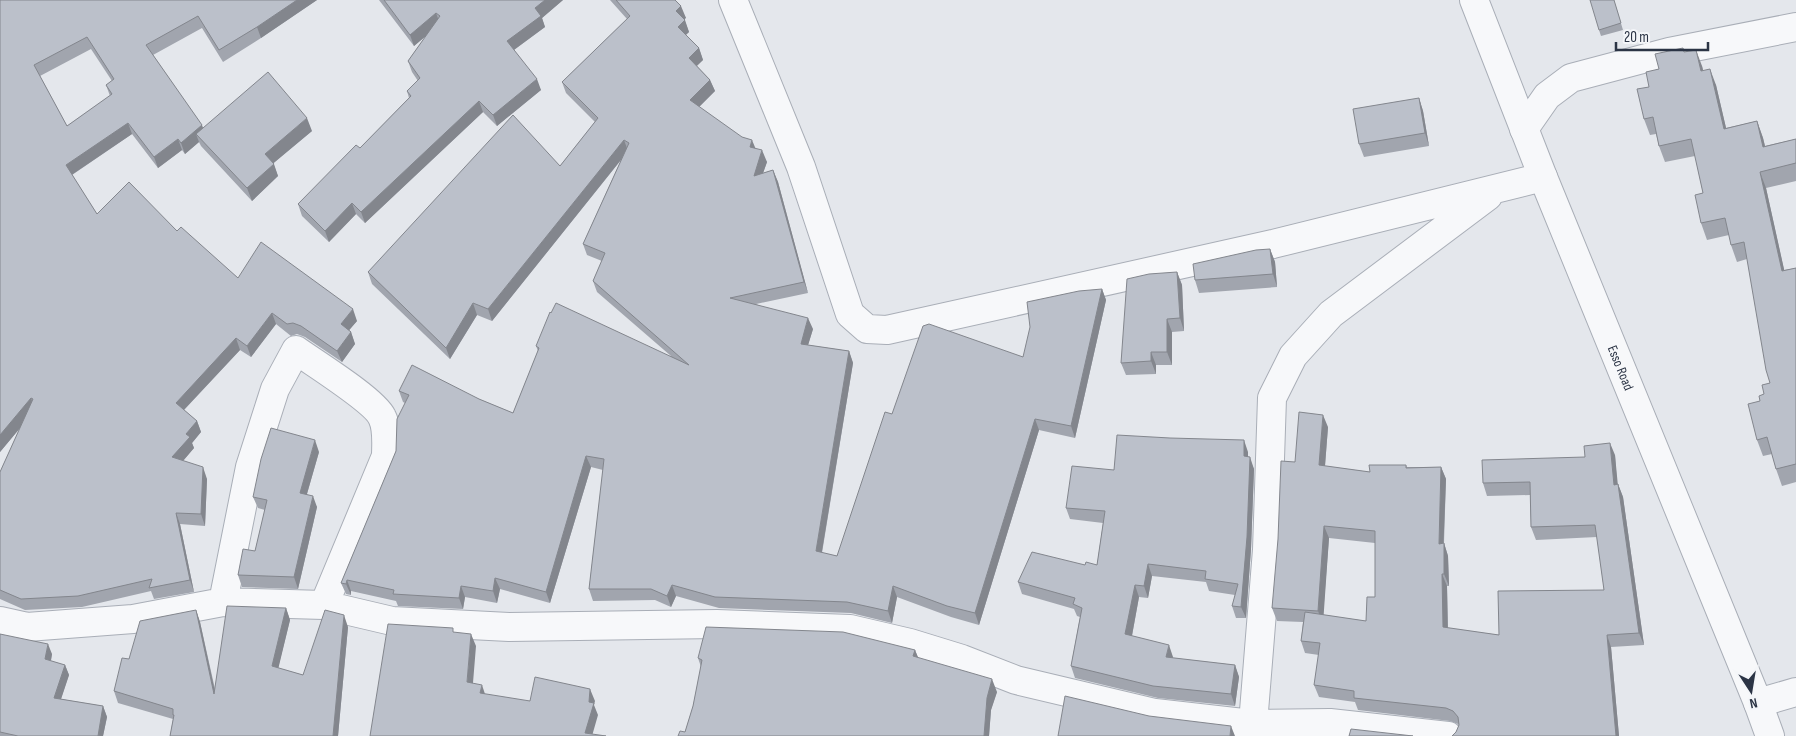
<svg xmlns="http://www.w3.org/2000/svg" width="1796" height="736" font-family="'Sofia Sans Condensed',sans-serif">
	<rect width="100%" height="100%" fill="#e4e7ec"/>
	<g fill="none" stroke-linecap="round" stroke-linejoin="round">
		<g stroke="#a9aeb7" stroke-width="30">
			<path id="minor" d="M733 0 801 167 850 314 867 329 887 330 1273 244 1543 177
				M1524 129 1547 96 1571 78 1669 52 1796 27
				M223 602 250 467 275 389 296 350C314 363 374 400 382 417 388 429 386 444 386 456L324 605
				M0 621 27 627 133 619 223 602 324 605 392 621 509 627 717 624 850 629 910 643 962 659 1016 680 1155 713 1252 724 1330 723 1448 736
				M1758 703 1796 692
				M1252 736 1267 550 1272 398 1293 356 1331 314 1488 196"/>
		</g>
		<g stroke="#a9aeb7" stroke-width="30">
			<g id="tertiary">
				<path id="s1" d="M1474 0 1543 177 1758 703 1770 736"/>
			</g>
		</g>
		<use href="#minor" stroke="#f7f8fa" stroke-width="28"/>
		<use href="#tertiary" stroke="#f7f8fa" stroke-width="28"/>
	</g>
	<path fill="#a1a5ae" fill-rule="evenodd" d="M0 0H317L261 38 223 62 202 28 153 55 203 128 312 131 273 163 278 176 252 201 201 146 199 142 185 154 182 150 158 168 132 134 72 175 97 214 177 231 238 278 357 321 349 330 351 332 355 344 342 362 305 337 297 334 291 336 276 324 251 357 240 350 184 410 197 421 201 432 192 443 194 448 183 461 207 479 205 526 180 524 194 592 154 599 151 591 82 607 25 610 0 599V472L20 428 0 452ZM91 49 112 81 106 85 110 96 67 126 40 76Z
		M379 0H563L542 18 545 27 514 50 541 90 497 126 483 112 365 223 356 214 329 242 302 216 298 204 360 148 409 98 407 91 418 81 412 72 408 61 426 36 414 46Z
		M610 0H675L686 18 684 19 689 32 686 35 699 48 703 60 697 66 710 80 715 91 699 107 755 148 767 162 763 173 773 170 778 182 808 293 756 304 813 329 808 345 849 351 853 363 822 553 837 556 892 414 1023 357 1102 289 1106 300 1075 438 1039 430 979 625 951 617 897 597 892 623 851 613 719 608 676 596 671 607 655 600 593 601 589 589 603 470 591 467 550 603 500 589 497 603 465 597 463 609 398 606 396 601 351 591V595L346 594 341 583 396 451 405 403 403 402 399 391 479 399 513 413 538 351 536 346 671 356 597 292 593 281 602 261 587 255 583 244 621 160 492 321 477 315 450 359 372 284 368 272 560 166 595 122 566 93 562 82 627 19Z
		M1614 0 1623 30 1601 36 1599 30Z
		M1683 48 1684 52 1702 66 1703 70 1716 85 1726 128 1757 121 1763 138 1765 146 1796 139V181L1766 188 1784 270 1796 268V482L1782 486 1776 469 1772 454 1763 456 1757 440 1760 401 1764 394 1770 383 1747 259 1737 262 1731 245 1729 235 1707 240 1701 223 1703 193 1695 156 1665 162 1659 146 1656 134 1650 135 1644 119 1649 87Z
		M1419 98 1423 111 1429 146 1364 157 1359 144Z
		M1270 249 1275 262 1277 287 1199 293 1195 280Z
		M1177 272 1182 285 1184 331 1172 332V365H1156V374L1126 375 1121 363Z
		M1328 427 1325 466 1370 472 1406 465 1407 467H1441L1446 479 1444 543 1448 556 1449 586H1447L1448 628 1499 635 1604 590 1597 537 1536 540 1531 527 1530 495 1487 496 1483 483 1585 457 1615 455 1617 484H1618L1623 497 1644 645 1611 647 1619 736H1452L1456 732 1459 725 1458 724 1450 721 1358 710 1355 702 1319 697 1314 685 1319 655 1305 653 1301 641 1303 622 1277 621 1272 608 1295 462ZM1329 538 1375 543V597L1366 621 1323 615Z
		M319 452 307 494 317 507 298 589 242 587 238 575 255 551 265 510 258 508 253 497Z
		M1248 452V457L1254 469 1251 549 1246 618H1236L1232 606 1235 595 1209 591 1206 582 1152 576 1148 598 1139 597 1132 636 1173 657V658L1235 665 1239 677 1235 706 1158 698 1075 678 1071 666 1080 617 1077 616 1074 609 1022 594 1018 582 1085 565H1097L1103 523 1070 519 1066 508 1114 470Z
		M286 608 290 620 278 668 303 675 348 627 338 736H170L173 719 118 703 114 691 129 659 196 610 200 622 215 689Z
		M0 634 52 654 51 661 65 665 69 675 61 699 103 706 107 717 103 736H0Z
		M915 650 918 658 997 692 991 710 989 736H678L685 732 693 706 701 667 698 658Z"/>
	<path fill="#83868d" d="M297 0H317L261 38 257 27Z
		M545 0H563L542 18 545 27 511 52 507 41 535 8Z
		M681 6 686 18 680 22 676 11Z
		M436 13 440 24 414 46 410 35Z
		M685 20 689 32 682 38 678 27Z
		M699 48 703 60 693 69 689 58Z
		M1696 50 1702 66 1707 87 1701 71Z
		M1710 69 1716 85 1730 145 1724 129Z
		M537 79 541 90 497 126 493 115Z
		M710 80 715 91 694 112 690 100Z
		M1419 98 1423 111 1429 146 1425 133Z
		M479 101 483 112 365 223 361 212Z
		M307 118 312 131 269 167 265 154Z
		M1757 121 1763 138 1769 163 1763 147Z
		M128 123 132 134 70 176 66 165Z
		M202 125 206 137 196 134 199 142 185 154 181 143Z
		M178 139 182 150 158 168 154 157Z
		M624 140 628 151 492 321 488 309Z
		M752 140 757 152 750 147Z
		M762 150 767 162 758 187 754 176Z
		M274 164 278 176 252 201 247 188Z
		M773 170 778 182 808 293 804 282Z
		M1760 172 1766 188 1788 287 1782 271Z
		M352 203 356 214 329 242 325 231Z
		M1270 249 1275 262 1277 287 1273 274Z
		M1177 272 1182 285 1184 331 1180 318Z
		M1102 289 1106 300 1075 438 1071 426Z
		M473 303 477 315 450 359 446 348Z
		M353 309 357 321 345 335 341 324Z
		M272 313 276 324 251 357 247 346Z
		M808 318 813 329 805 355 801 344Z
		M1167 319 1172 332V365L1167 352Z
		M351 332 355 344 342 362 337 351Z
		M236 338 240 350 180 414 176 403Z
		M849 351 853 363 820 563 816 551Z
		M1151 352 1156 365V374L1151 361Z
		M31 398 35 410 0 452V435Z
		M1323 415 1328 427 1324 478 1319 465Z
		M1035 419 1039 430 979 625 975 613Z
		M197 421 201 432 192 443 194 448 176 469 172 457 186 434Z
		M315 440 319 452 304 504 300 493Z
		M1244 440 1248 452V468L1244 456Z
		M1610 443 1615 455 1619 497 1614 485Z
		M586 456 591 467 550 603 546 592Z
		M1250 457 1254 469 1251 549 1246 618 1241 607Z
		M203 467 207 479 205 526 201 514Z
		M1441 467 1446 479 1443 556 1439 544Z
		M1618 484 1623 497 1644 645 1639 633Z
		M313 496 317 507 298 589 294 577Z
		M176 513 180 524 194 592 190 580Z
		M1324 526 1329 538 1323 624 1318 611Z
		M1444 543 1448 556 1449 586 1444 574Z
		M1148 564 1152 576 1148 598 1144 586Z
		M1442 574 1447 586 1448 640 1443 627Z
		M495 578 500 589 497 603 493 591Z
		M347 580 351 591V595L346 584Z
		M672 585 676 596 671 607 667 596Z
		M1135 585 1139 597 1130 646 1125 634Z
		M461 586 465 597 463 609 459 598Z
		M893 586 897 597 892 623 888 611Z
		M286 608 290 620 276 678 272 666Z
		M196 610 200 622 218 706 214 694Z
		M344 615 348 627 338 736H333Z
		M471 634 476 646 472 695 467 682Z
		M1607 635 1611 647 1619 736H1616Z
		M48 644 52 654 49 670 45 659Z
		M1169 645 1173 657 1170 669 1166 657Z
		M915 650 920 662 913 656Z
		M65 665 69 675 58 708 54 698Z
		M1235 665 1239 677 1235 706 1231 694Z
		M992 679 997 692 991 710 989 736H984L987 698Z
		M482 685 486 697 480 693Z
		M590 689 595 701 594 705 598 715 592 736 585 733Z
		M103 706 107 717 103 736H98Z
		M1231 726 1235 736H1230Z"/>
	<path fill="#bbc0ca" stroke="#83868d" fill-rule="evenodd" d="M0 0H297L257 27 219 50 198 16 146 45 202 125 181 143 178 139 154 157 128 123 66 165 97 214 129 182 177 231 181 227 238 278 261 242 353 309 341 324 351 332 337 351 301 326 293 323 287 324 272 313 247 346 236 338 176 403 197 421 186 434 190 437 172 457 203 467 201 514 176 513 190 580 149 588 152 579 78 596 21 599 0 590V472L33 399 31 398 0 435ZM87 37 114 79 106 85 112 94 67 126 34 65Z
		M384 0H545L535 8 541 16 507 41 537 79 493 115 479 101 361 212 352 203 325 231 298 204 356 145 360 148 411 96 407 91 420 78 408 61 440 16 436 13 410 35Z
		M616 0H675L681 6 676 11 685 20 678 27 699 48 689 58 710 80 690 100 742 137 752 140 750 147 762 150 754 176 773 170 804 282 730 298 808 318 801 344 849 351 816 551 837 556 885 412 892 414 923 326 929 324 1023 357 1030 327 1027 302 1079 291 1102 289 1071 426 1035 419 975 613 947 606 893 586 888 611 847 602 715 597 672 585 667 596 651 589H589L604 459 586 456 546 592 495 578 493 591 461 586 459 598 393 594 394 590 347 580 346 584 341 583 396 451 397 419 409 395 399 391 412 365 479 399 513 413 539 348 536 346 550 312 551 313 556 303 689 365 593 281 605 253 583 244 629 143 624 140 488 309 473 303 446 348 368 272 513 115 560 166 598 118 562 82 630 16Z
		M1590 0H1614L1621 23 1599 30Z
		M1683 48 1684 52 1696 50 1701 71 1710 69 1724 129 1757 121 1763 147 1796 139V163L1760 172 1782 271 1796 268V464L1776 469 1767 437 1757 440 1748 404 1760 401 1759 396 1764 394 1762 385 1770 383 1766 370 1744 242 1731 245 1725 218 1701 223 1695 195 1703 193 1691 139 1659 146 1653 117 1644 119 1637 89 1649 87 1646 72 1659 69 1655 54Z
		M268 72 307 118 265 154 274 164 247 188 196 134Z
		M1419 98 1425 133 1359 144 1353 109Z
		M1270 249 1273 274 1195 280 1193 264 1256 250Z
		M1177 272 1180 318 1167 319V352H1151V361L1121 363 1127 279 1149 274Z
		M1299 412 1323 415 1319 465 1370 472 1369 465H1406V468L1441 467 1439 544 1444 543V574H1442L1443 627 1499 635 1498 591 1604 590 1595 525 1531 527 1530 482 1483 483 1482 460 1585 457 1584 446 1610 443 1614 485 1618 484 1639 633 1607 635 1616 736H1452L1456 732 1459 725 1458 717 1453 711 1446 708 1354 698V691L1314 685 1320 643 1301 641 1305 612 1366 621 1367 597H1375V531L1324 526 1318 611 1272 608 1278 539 1281 461 1295 462Z
		M271 428 315 440 300 493 313 496 294 577 238 575 243 549 255 551 267 500 253 497 261 459Z
		M1117 435 1170 438 1244 440V456L1250 457 1247 537 1241 607 1232 606 1238 584 1205 579 1206 571 1148 564 1144 586 1135 585 1125 634 1169 645 1166 657 1235 665 1231 694 1153 686 1071 666 1082 608 1073 604 1075 598 1018 582 1032 552 1085 565 1086 562 1097 565 1105 511 1066 508 1072 466 1114 470Z
		M227 606 286 608 272 666 303 675 325 610 344 615 333 736H170L174 715H173V709L114 691 122 658 129 659 140 621 196 610 214 694Z
		M388 624 453 628V632L471 634 467 682 482 685 480 693 530 701 535 677 590 689 589 702 594 703 585 733 606 736H370Z
		M706 627 843 632 915 650 913 656 992 679 987 698 984 736H678L680 731 685 732 693 706 702 660 698 658Z
		M0 634 48 644 45 659 65 665 54 698 103 706 98 736H18L0 732Z
		M1065 696 1149 716 1231 726 1230 736H1058Z
		M1351 729 1413 736H1349Z"/>
	<g text-anchor="middle" stroke-width="4.5" stroke-linejoin="round" paint-order="stroke">
		<g font-size="14" fill="#2b3445" stroke="#f4f6f9">
			<text dy="5" stroke="none"><textPath href="#s1" startOffset="396">Esso Road</textPath></text>
		</g>
	</g>
	<g transform="translate(1751 691) rotate(168)" stroke="#f4f6f9" stroke-width="4" paint-order="stroke">
	<path d="M0-4L9 19L0 12L-9 19Z" fill="#2b3445"/>
	<text y="-8" font-size="14" font-weight="bold" text-anchor="middle" fill="#2b3445">N</text>
	</g>
	<path d="M1616 42v8h92v-8" fill="none" stroke="#2b3445" stroke-width="2.5"/>
	<text x="1624" y="42" font-size="15" fill="#2b3445" stroke="#f4f6f9" stroke-width="4" paint-order="stroke">20 m</text>
</svg>
